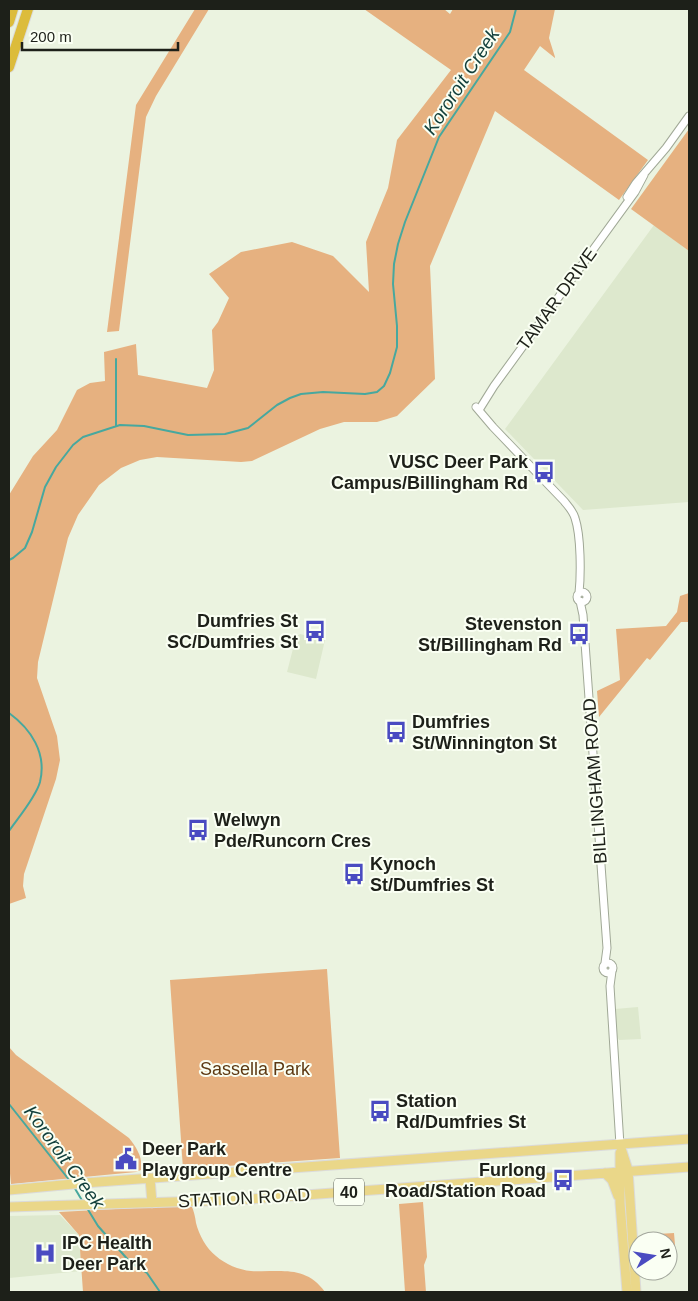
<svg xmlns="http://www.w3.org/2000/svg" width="698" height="1301" font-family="Helvetica,sans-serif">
	<rect width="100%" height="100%" fill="#ebf3e0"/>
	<path fill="#dde8cd" d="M654 225 689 251V502L583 510 505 429Z
		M300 634 325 640 316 679 287 672 296 637Z
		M638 1007 641 1039 619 1040 617 1036 615 1009Z
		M60 1215 79 1235 82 1271 9 1278V1216Z"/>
	<path fill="#e6b180" d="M195 9H209L156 96 146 117 119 331 107 332 136 105Z
		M364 9H444L450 14 453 9H555L549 38 555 57V58L540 46 524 70 648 160 619 200 495 111 430 266 435 379 397 416 377 422H344L320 429 252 461 241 462 157 457 140 460 121 468 99 485 78 515 68 538 38 662 37 678 57 736 60 760 56 779 24 874 23 886 26 898 9 904V495L33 456 57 430 77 390 90 383 105 381 104 352 136 344 138 375 207 388 214 370 212 330 218 322 229 298 209 274 241 252 292 242 333 256 369 292 366 242 388 188 397 140 451 70Z
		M689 129V251L631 209Z
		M689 593V622H681L650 660 647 658 599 717 597 691 620 680 616 629 666 626 677 612 680 596Z
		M327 969 340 1158 183 1169 170 980Z
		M9 1047 16 1055 129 1138C137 1148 143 1158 141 1170L136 1172 11 1184 9 1163Z
		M423 1202 427 1257 424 1265 426 1292H405L399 1204Z
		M191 1205C194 1211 195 1216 196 1223 199 1235 206 1248 216 1256 225 1264 239 1270 251 1271 279 1273 305 1264 325 1292H83L79 1235 59 1212Z
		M674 1233 675 1245 668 1246V1241H641V1235Z"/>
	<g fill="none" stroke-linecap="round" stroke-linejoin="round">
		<path stroke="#47a89e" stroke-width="2" d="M116 359V426
			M9 560 13 558 25 548 32 532 45 487 56 467 73 445 83 437 120 425 144 426 188 435 225 434 248 428 277 405 290 398 301 394 323 392 365 394 377 392 384 386 390 373 397 347V326L393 284 394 264 398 244 405 222 439 137 510 32 516 9
			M9 713C31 729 47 753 40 782 36 797 18 818 9 831
			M9 1104 70 1181
			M74 1187 83 1202
			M87 1208 98 1226 130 1262 147 1273 160 1292"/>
		<g stroke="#a0a896" stroke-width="9">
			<path id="minor" d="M627 197 636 183 666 148 689 116
				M476 407 493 427 564 501C568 506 573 511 575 518 581 536 581 574 579 593
				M479 410 494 386 635 192 644 175
				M577 597a5 5 0 1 1 10 0a5 5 0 1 1-10 0Z
				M580 601 583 615 607 948 605 963
				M603 968a5 5 0 1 1 10 0a5 5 0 1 1-10 0Z
				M612 971 610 986 620 1145"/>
		</g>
		<g stroke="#dbdbda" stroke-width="11">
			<path id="major" d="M620 1145 628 1170 636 1292
				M620 1153V1203L627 1292
				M605 1173 612 1180 618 1196
				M150 1178 152 1203
				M9 1190 84 1183 689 1139
				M9 1207 237 1200 689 1167"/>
		</g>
		<g stroke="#dbdbda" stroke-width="12">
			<path id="highway" d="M9 22 13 9
				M9 67 28 9"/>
		</g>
		<use href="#minor" stroke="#fff" stroke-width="7"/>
		<use href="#major" stroke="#ead789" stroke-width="9"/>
		<use href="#highway" stroke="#dcbc3b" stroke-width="10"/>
	</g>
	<defs>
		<g id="bus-bare" transform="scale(1.725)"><path d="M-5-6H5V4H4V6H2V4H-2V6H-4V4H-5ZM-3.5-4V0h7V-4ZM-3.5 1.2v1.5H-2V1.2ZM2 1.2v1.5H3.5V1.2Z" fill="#4a4bc1" stroke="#fafff3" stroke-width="2.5" paint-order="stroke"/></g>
		<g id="civic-bare" transform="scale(1.725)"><path d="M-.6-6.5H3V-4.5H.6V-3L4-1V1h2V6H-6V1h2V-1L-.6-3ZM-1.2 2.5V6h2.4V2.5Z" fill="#4a4bc1" stroke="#fafff3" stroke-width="2.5" paint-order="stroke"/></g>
		<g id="hospital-bare" transform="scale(1.725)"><path d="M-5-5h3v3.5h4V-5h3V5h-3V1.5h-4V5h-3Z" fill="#4a4bc1" stroke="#fafff3" stroke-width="2.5" paint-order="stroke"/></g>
	</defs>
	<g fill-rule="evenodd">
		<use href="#bus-bare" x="544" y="472"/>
		<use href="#bus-bare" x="315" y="631"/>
		<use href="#bus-bare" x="579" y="634"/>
		<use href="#bus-bare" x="396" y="732"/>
		<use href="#bus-bare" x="198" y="830"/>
		<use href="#bus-bare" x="354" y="874"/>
		<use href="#bus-bare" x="380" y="1111"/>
		<use href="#civic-bare" x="126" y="1159"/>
		<use href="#bus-bare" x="563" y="1180"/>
		<use href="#hospital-bare" x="45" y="1253"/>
	</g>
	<g text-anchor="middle" stroke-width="4" stroke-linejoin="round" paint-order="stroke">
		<rect fill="#fafff3" stroke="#5f635a" stroke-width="1" x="334" y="1178.5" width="30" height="27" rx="4"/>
		<g font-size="16" font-weight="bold" fill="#1d2019">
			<text x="349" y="1198">40</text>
		</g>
		<g font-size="18" fill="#1d2019" stroke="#fafff3">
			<text transform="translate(557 299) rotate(-54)" y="6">TAMAR DRIVE</text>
			<text transform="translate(595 781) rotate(-94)" y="6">BILLINGHAM ROAD</text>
			<text transform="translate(244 1198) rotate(-3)" y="6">STATION ROAD</text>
		</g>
		<g font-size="18" font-weight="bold" fill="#1d2019" stroke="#fafff3" text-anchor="start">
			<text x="528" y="468" text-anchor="end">VUSC Deer Park<tspan x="528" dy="21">Campus/Billingham Rd</tspan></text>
			<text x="298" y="627" text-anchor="end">Dumfries St<tspan x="298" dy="21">SC/Dumfries St</tspan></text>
			<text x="562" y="630" text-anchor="end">Stevenston<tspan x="562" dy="21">St/Billingham Rd</tspan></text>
			<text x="412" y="728">Dumfries<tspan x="412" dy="21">St/Winnington St</tspan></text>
			<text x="214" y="826">Welwyn<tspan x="214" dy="21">Pde/Runcorn Cres</tspan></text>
			<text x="370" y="870">Kynoch<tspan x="370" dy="21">St/Dumfries St</tspan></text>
			<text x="396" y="1107">Station<tspan x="396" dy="21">Rd/Dumfries St</tspan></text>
			<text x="142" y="1155">Deer Park<tspan x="142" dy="21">Playgroup Centre</tspan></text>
			<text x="546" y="1176" text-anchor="end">Furlong<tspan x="546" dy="21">Road/Station Road</tspan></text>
			<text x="62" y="1249">IPC Health<tspan x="62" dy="21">Deer Park</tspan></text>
		</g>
		<g font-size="18" fill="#5d3912" stroke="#fafff3">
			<text x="255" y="1075">Sassella Park</text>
		</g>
		<g font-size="19" font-style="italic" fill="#123f3b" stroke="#fafff3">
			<text transform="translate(461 81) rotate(-57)" y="7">Kororoit Creek</text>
			<text transform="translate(65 1157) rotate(54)" y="7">Kororoit Creek</text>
		</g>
	</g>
	<rect width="698" height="1301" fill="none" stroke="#1d2019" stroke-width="20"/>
	<g transform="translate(653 1256) rotate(78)"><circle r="24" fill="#fafff3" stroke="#a2a69c"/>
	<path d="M0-4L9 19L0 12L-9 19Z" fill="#4a4bc1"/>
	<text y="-8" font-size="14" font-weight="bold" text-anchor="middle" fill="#1d2019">N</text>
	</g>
	<path d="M22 42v8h156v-8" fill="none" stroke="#1d2019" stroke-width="2.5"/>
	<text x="30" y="42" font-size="15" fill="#1d2019" stroke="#fafff3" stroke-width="4" paint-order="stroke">200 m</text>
</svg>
